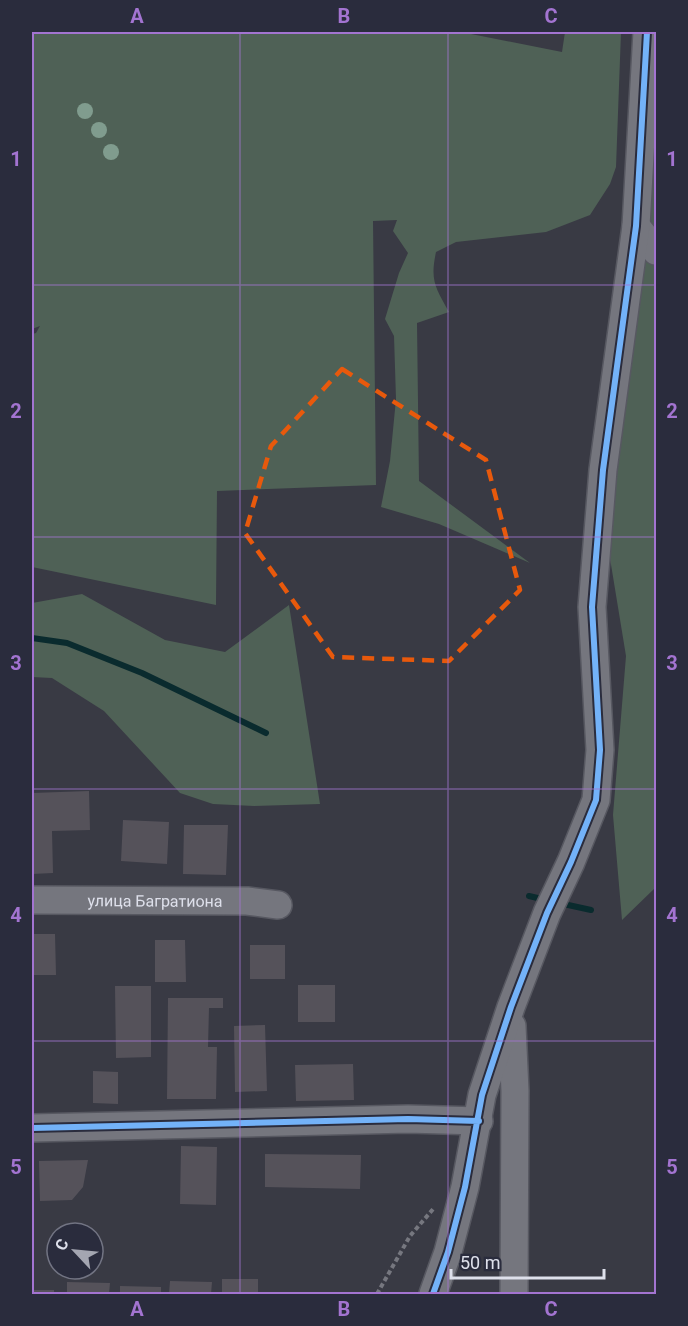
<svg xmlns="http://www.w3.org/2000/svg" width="688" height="1326" font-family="Roboto,sans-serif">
	<rect width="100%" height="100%" fill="#393a44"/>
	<path fill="#4f6156" d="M32 32H461L562 52 565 32H621L616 167 610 184 590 215 546 232 456 242 436 252C430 280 435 287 449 312L417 323 419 481 530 563 439 524 381 507 390 461 396 399 394 336 385 319 399 273 408 253 393 231 397 220 373 221 376 485 217 491 216 605 32 567V334L36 333 40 326 32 329V218H33L32 215Z
		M656 102V887L622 920 613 815 626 656 606 534Z
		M82 594 165 640 225 652 289 605 320 804 254 806 213 804 180 793 104 711 52 678 32 677V603Z"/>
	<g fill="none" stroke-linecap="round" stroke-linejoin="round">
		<path stroke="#0a2b2e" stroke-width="6" d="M32 638 67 643 142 673 266 733
			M529 896 546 900
			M559 903 591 910"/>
	</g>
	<path fill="#55525a" d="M89 791 90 830 52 831 53 873 32 874V793Z
		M123 820 169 822 167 864 121 861Z
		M184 825H228L226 875 183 874Z
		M32 934H55L56 975H32Z
		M155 940H185L186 982H155Z
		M250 945H285V979H250Z
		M298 985H335V1022H298Z
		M115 986H151V1057L116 1058Z
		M168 998H223V1008H209L208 1047H217L216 1099H167Z
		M265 1025 267 1091 235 1092 234 1026Z
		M353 1064 354 1100 296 1101 295 1065Z
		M93 1071 118 1072V1104L93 1103Z
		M181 1146 217 1147 216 1205 180 1204Z
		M265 1154 361 1155 360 1189 265 1187Z
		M88 1160 83 1187 72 1200 40 1201 39 1161Z
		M222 1279H258V1294H222Z
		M170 1281 212 1282 211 1294H169Z
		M67 1282 110 1283 109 1294H67Z
		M120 1286 161 1287V1294H120Z
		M32 1290H54V1294H32Z"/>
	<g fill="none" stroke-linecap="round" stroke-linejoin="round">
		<g stroke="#575861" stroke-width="30">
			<g id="minor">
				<path d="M636 226 656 251"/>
				<path id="s1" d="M32 900 247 901 278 905"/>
				<path d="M512 1026 515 1091 514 1294"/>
				<path d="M32 1128 408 1119 479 1121"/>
				<path d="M433 1294 448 1252 465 1187 482 1095 511 1007 547 913 571 862 596 800 600 750 592 607 603 470 636 226 647 32"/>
			</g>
		</g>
		<path stroke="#76777f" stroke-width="4" stroke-dasharray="4.5 3" stroke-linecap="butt" d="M377 1294 410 1236 434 1208"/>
		<use href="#minor" stroke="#75767e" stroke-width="27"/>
		<g stroke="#2a2c3d" stroke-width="10">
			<path id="cycleway" d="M32 1128 408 1119 479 1121
				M433 1294 448 1252 465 1187 482 1095 511 1007 547 913 571 862 596 800 600 750 592 607 603 470 636 226 647 32"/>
		</g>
		<use href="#cycleway" stroke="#73b2f8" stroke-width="6"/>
	</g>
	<g fill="#809c8e">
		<circle cx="85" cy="111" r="8"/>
		<circle cx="99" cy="130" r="8"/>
		<circle cx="111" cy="152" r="8"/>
	</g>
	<path fill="none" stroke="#e8590c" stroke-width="4.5" stroke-dasharray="12 8" stroke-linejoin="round" d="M342 369 486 460 520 590 449 661 333 657 245 533 271 446Z"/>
	<path fill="none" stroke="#a374d1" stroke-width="1.5" stroke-opacity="0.55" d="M240 32V1294M448 32V1294M32 285H656M32 537H656M32 789H656M32 1041H656"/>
	<g text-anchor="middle" stroke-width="6" stroke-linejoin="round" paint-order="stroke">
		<g font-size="16" fill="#dee0eb" stroke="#2a2c3d">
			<text dy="6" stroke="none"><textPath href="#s1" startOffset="123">улица Багратиона</textPath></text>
		</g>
	</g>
	<rect width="688" height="1326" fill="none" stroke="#2a2c3d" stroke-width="66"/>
	<g transform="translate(75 1251) rotate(296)"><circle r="28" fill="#2a2c3d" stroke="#727483" stroke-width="1.5"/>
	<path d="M0-4.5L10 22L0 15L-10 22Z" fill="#a4a6b1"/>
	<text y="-9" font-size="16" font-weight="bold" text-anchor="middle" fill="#dee0eb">С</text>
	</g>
	<path d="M451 1269v9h153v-9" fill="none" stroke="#dee0eb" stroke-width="3"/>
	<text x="460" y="1269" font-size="18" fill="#dee0eb" stroke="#2a2c3d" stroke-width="4.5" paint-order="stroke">50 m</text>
	<rect x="33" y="33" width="622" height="1260" fill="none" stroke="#a374d1" stroke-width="2"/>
	<g font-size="20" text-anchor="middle" font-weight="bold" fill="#a374d1">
		<text x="137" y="23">A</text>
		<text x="344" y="23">B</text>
		<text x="551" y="23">C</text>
		<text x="16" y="166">1</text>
		<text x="672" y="166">1</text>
		<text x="16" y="418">2</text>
		<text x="672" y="418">2</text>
		<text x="16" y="670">3</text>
		<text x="672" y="670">3</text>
		<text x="16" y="922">4</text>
		<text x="672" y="922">4</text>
		<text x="16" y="1174">5</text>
		<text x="672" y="1174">5</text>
		<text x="137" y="1316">A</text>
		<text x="344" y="1316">B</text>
		<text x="551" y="1316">C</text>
	</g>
</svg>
